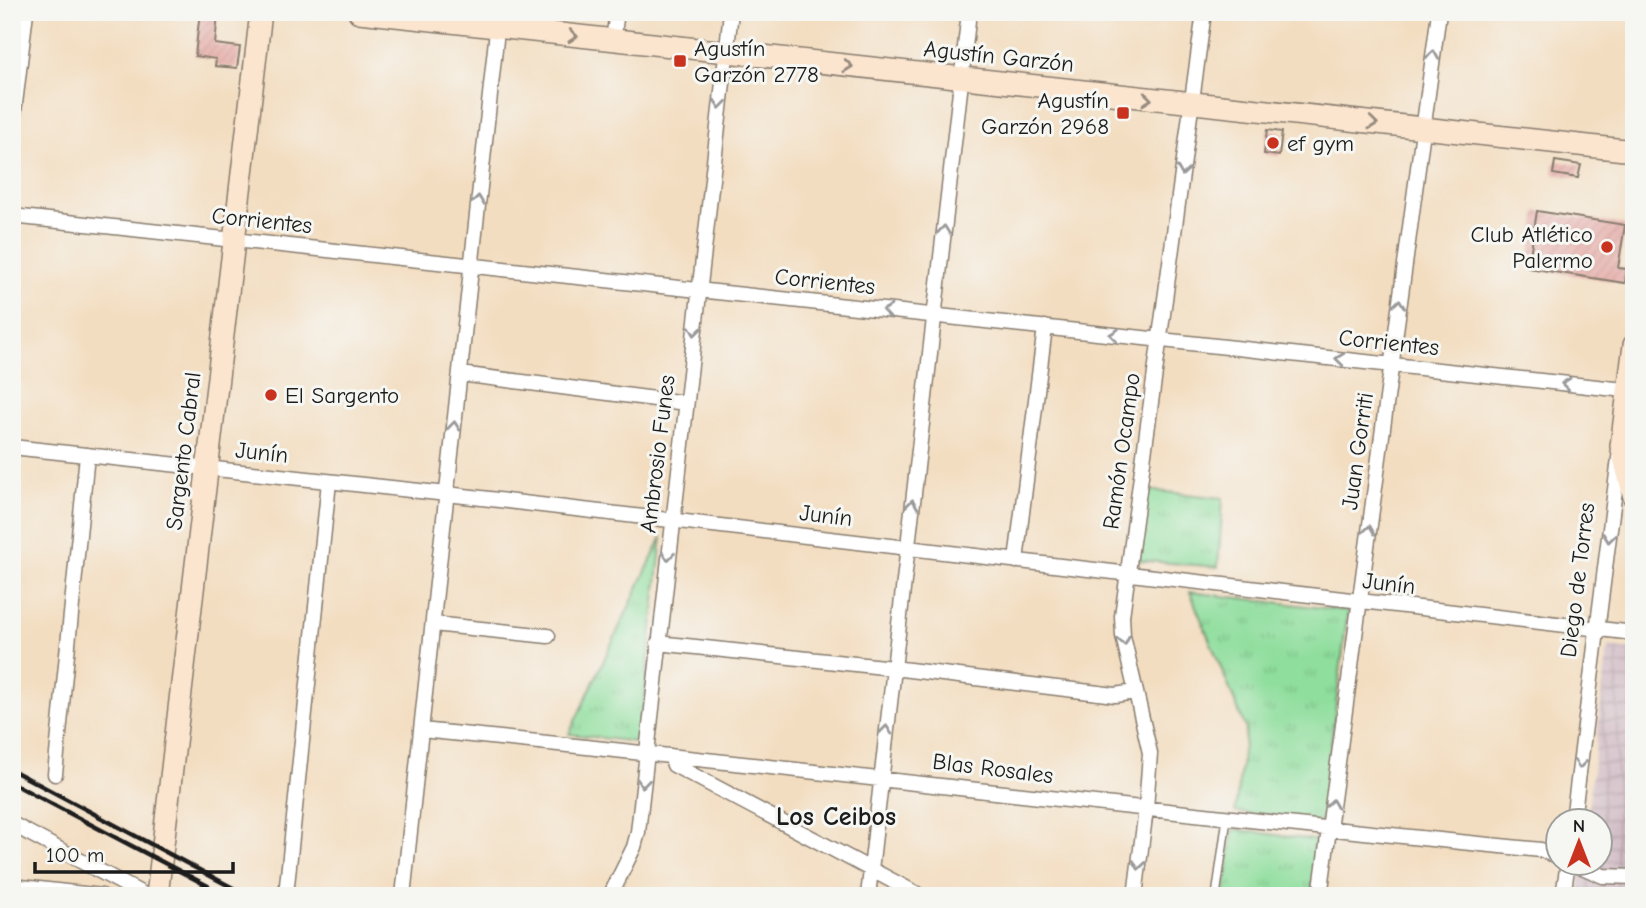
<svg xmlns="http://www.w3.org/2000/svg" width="1646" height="908" font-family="'Comic Neue',sans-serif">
	<defs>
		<pattern id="industrial-grid" width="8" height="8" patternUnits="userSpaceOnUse" patternTransform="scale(1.75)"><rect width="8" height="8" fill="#d2bdc6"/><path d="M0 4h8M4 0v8" fill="none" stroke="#b4a2aa"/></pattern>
		<pattern id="park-tufts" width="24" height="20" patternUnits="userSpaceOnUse" patternTransform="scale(1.75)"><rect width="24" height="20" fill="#8fde9d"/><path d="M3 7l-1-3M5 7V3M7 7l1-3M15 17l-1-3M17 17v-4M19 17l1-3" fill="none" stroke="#7bbe87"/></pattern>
		<pattern id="building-hatch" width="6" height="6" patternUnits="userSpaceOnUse" patternTransform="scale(1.75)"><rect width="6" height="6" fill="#e5a39e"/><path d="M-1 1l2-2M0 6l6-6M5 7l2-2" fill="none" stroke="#c48c88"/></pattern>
	</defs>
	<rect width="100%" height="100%" fill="#f6f6f2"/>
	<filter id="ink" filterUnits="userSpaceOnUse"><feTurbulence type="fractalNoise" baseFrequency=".0143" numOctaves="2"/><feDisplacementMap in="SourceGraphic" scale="14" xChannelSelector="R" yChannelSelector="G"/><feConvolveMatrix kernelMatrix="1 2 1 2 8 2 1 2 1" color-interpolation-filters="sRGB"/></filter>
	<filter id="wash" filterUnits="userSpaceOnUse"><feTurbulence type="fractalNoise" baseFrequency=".00686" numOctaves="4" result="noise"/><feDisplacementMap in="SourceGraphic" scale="28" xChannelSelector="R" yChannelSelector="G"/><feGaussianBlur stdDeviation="1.57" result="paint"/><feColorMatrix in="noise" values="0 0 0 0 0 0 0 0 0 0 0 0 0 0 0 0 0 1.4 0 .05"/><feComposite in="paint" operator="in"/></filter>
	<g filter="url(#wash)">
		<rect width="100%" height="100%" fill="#f3ddc0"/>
		<path fill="url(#industrial-grid)" d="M1608 647 1634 650V896H1578L1582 863 1600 862V820H1587Z"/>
		<path fill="url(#park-tufts)" stroke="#567d5c" stroke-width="2" d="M1146 490 1223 498 1218 567 1136 560Z
			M662 537 640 738 635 742 569 734Z
			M1190 592 1348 611 1321 822 1235 812 1246 729Z
			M1233 829 1320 841 1311 896H1224Z"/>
		<g id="blocks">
			<path fill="url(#building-hatch)" d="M200 12 218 14 215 44 240 47 237 68 215 66 216 59 195 56Z
				M1267 130 1282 132 1279 156 1264 154Z
				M1555 161 1581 165 1578 178 1553 174Z
				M1537 211 1625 225 1618 268 1627 269 1625 283 1528 268Z"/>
		</g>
	</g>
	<g filter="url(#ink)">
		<use href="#blocks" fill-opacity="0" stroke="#887c6e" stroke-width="2"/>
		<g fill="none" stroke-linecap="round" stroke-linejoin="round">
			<g stroke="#887c6e" stroke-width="10">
				<path id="lane" d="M1216 896 1227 818"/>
			</g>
			<g stroke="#887c6e" stroke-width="17">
				<path id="street" d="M613 40 617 12
					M12 129 26 12
					M12 216 1634 391
					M460 374 686 403
					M12 447 447 494 1634 633
					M1016 561 1045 327
					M433 624 548 636
					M658 643 893 668 1115 695 1135 692
					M421 730C795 767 1167 814 1541 850L1558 856
					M671 756 674 765 921 896
					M55 774 87 455
					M1573 820 1619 458
					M12 824 146 896
					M1571 862 1603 876 1634 877
					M287 885 329 482
					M12 886 102 896
					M403 896 499 12
					M610 896 634 847 638 832 731 12
					M868 896 969 12
					M1135 896 1146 809 1150 753 1123 636 1122 616 1204 12
					M1320 896 1439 12
					M1563 896 1568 862"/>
			</g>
			<g stroke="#887c6e" stroke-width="24">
				<path id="secondary" d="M359 12 1634 151
					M1634 345 1621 446 1634 497
					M157 896 261 12"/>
			</g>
			<use href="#lane" stroke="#fff" stroke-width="7"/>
			<use href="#street" stroke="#fff" stroke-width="14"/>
			<use href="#secondary" stroke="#fbe5cf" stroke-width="21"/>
			<path stroke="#1c1c1c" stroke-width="4.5" d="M12 770 248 896
				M12 783 208 886"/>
		</g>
		<defs><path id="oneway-chevron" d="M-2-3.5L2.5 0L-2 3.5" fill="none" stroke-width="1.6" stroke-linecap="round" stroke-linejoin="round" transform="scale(1.75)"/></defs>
		<g stroke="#978b7e">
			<use href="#oneway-chevron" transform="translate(573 36) rotate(6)"/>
			<use href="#oneway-chevron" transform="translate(848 66) rotate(6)"/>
			<use href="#oneway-chevron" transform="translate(1147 99) rotate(6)"/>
			<use href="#oneway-chevron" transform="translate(1373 123) rotate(6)"/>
		</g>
		<g stroke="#999">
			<use href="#oneway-chevron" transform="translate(1433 55) rotate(-82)"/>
			<use href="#oneway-chevron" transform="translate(720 104) rotate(96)"/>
			<use href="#oneway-chevron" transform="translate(1183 171) rotate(98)"/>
			<use href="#oneway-chevron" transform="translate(478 200) rotate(-83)"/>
			<use href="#oneway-chevron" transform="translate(944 230) rotate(-84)"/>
			<use href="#oneway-chevron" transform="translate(1399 304) rotate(-82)"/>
			<use href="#oneway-chevron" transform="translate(887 311) rotate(-174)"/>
			<use href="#oneway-chevron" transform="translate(695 331) rotate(97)"/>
			<use href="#oneway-chevron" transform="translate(1114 335) rotate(-173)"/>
			<use href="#oneway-chevron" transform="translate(1340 359) rotate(-174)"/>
			<use href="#oneway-chevron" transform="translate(1566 384) rotate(-174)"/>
			<use href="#oneway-chevron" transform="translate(454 426) rotate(-84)"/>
			<use href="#oneway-chevron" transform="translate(912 504) rotate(-83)"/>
			<use href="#oneway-chevron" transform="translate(1369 530) rotate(-82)"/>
			<use href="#oneway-chevron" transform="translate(1609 538) rotate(97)"/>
			<use href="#oneway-chevron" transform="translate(668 556) rotate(96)"/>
			<use href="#oneway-chevron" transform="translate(1124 641) rotate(78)"/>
			<use href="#oneway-chevron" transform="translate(886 730) rotate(-84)"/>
			<use href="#oneway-chevron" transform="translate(1580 764) rotate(97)"/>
			<use href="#oneway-chevron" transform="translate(643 783) rotate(96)"/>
			<use href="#oneway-chevron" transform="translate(1332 804) rotate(-82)"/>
			<use href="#oneway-chevron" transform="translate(1139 865) rotate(98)"/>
		</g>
	</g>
	<g fill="#c8321e" stroke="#f6f6f2" stroke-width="2.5">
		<rect x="673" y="54" width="14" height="14" rx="3.5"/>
		<rect x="1116" y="106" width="14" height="14" rx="3.5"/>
		<circle cx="1273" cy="143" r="7"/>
		<circle cx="1607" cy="247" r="7"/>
		<circle cx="271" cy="395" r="7"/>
	</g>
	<g text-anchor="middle" stroke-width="6" stroke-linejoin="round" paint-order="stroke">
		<g font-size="23" fill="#1c1c1c" stroke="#f6f6f2" text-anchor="start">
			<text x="694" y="56">Agustín<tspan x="694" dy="26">Garzón 2778</tspan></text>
			<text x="1109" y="108" text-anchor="end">Agustín<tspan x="1109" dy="26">Garzón 2968</tspan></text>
			<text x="1287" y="151">ef gym</text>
			<text x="1593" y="242" text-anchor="end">Club Atlético<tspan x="1593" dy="26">Palermo</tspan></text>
			<text x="285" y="403">El Sargento</text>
		</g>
		<g font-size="23" fill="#1c1c1c" stroke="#f6f6f2">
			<text transform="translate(999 56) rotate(6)" y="8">Agustín Garzón</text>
			<text transform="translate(262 220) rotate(6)" y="8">Corrientes</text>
			<text transform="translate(825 281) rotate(6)" y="8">Corrientes</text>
			<text transform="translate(1389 342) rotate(6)" y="8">Corrientes</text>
			<text transform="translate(183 451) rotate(-83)" y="8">Sargento Cabral</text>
			<text transform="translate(1121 451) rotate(-82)" y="8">Ramón Ocampo</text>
			<text transform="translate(1357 451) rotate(-82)" y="8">Juan Gorriti</text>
			<text transform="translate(262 452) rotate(6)" y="8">Junín</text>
			<text transform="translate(657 454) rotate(-83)" y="8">Ambrosio Funes</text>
			<text transform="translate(826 515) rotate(7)" y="8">Junín</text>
			<text transform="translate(1577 580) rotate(-83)" y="8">Diego de Torres</text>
			<text transform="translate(1389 583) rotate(7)" y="8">Junín</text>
			<text transform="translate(993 768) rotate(7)" y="8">Blas Rosales</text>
		</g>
		<g font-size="26" font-weight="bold" fill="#1c1c1c" stroke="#f6f6f2">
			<text x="836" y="825">Los Ceibos</text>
		</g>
	</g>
	<rect width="1646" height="908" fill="none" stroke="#f6f6f2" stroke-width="42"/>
	<g transform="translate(1579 842)"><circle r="33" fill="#f6f6f2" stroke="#9f9f9c" stroke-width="2"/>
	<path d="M0-5L12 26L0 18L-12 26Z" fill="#c8321e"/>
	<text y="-10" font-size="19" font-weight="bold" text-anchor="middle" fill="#1c1c1c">N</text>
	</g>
	<path d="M35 862v10h198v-10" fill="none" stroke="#1c1c1c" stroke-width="3.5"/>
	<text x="46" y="862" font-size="21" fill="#1c1c1c" stroke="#f6f6f2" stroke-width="5" paint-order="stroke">100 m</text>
</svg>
